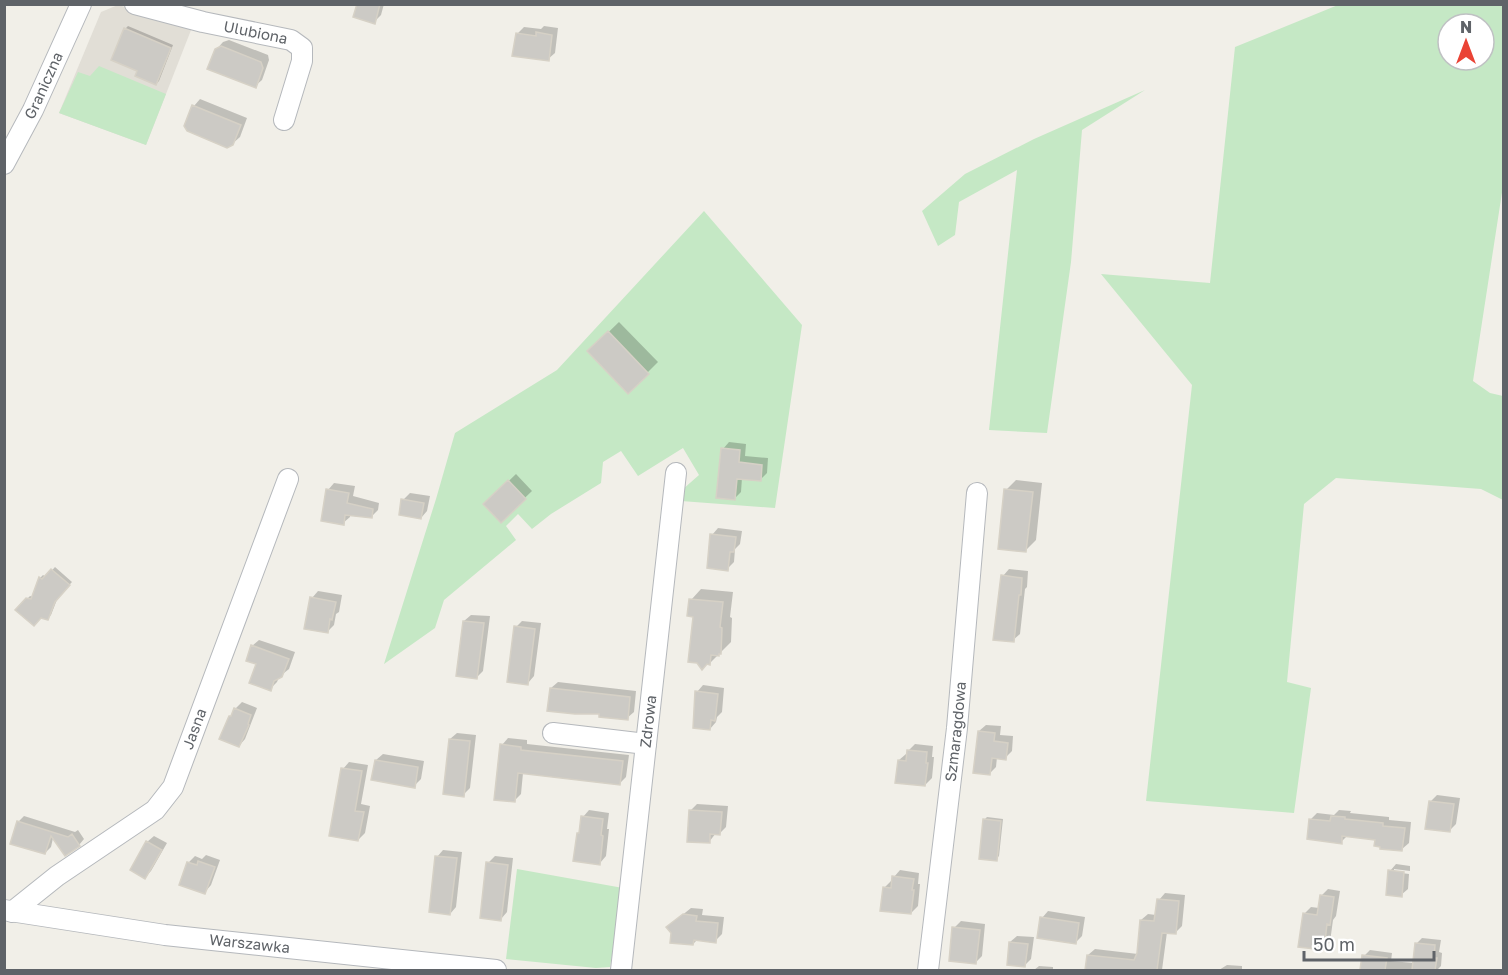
<svg xmlns="http://www.w3.org/2000/svg" width="1508" height="975" font-family="'Golos Text',sans-serif">
	<rect width="100%" height="100%" fill="#f1efe8"/>
	<path fill="#e1ded6" d="M118 5 193 25 146 145 59 113 101 12Z"/>
	<path fill="#c5e8c5" fill-rule="evenodd" d="M1338 5H1503V186L1473 381 1490 393 1503 396V500L1481 489 1336 478 1304 504 1287 682 1311 688 1294 813 1146 801 1192 385 1101 274 1210 283 1235 47ZM1448 24H1484V60H1448Z
		M99 66 166 94 146 145 59 113 78 72 90 76Z
		M1145 90 1082 130 1071 262 1047 433 989 430 1017 170 959 202 955 235 938 246 922 211 965 174 1034 139Z
		M704 211 802 325 775 508 681 501 682 490 699 475 683 448 638 476 621 451 603 462 601 483 551 514 532 529 518 514 506 526 516 540 444 600 435 628 384 664 436 499 455 433 557 370Z
		M517 869 623 888 610 967 596 968 506 959Z"/>
	<path fill="#0003" d="M359 4H384L381 15 374 22Z
		M128 26 173 45 159 81 156 84 139 70 125 29Z
		M544 26 558 28 555 53 548 59 517 34 524 27 541 29Z
		M229 40 268 55 269 60 262 80 255 86 216 50 223 42Z
		M200 99 247 118 240 137 232 144 194 106Z
		M619 322 658 362 628 392 589 351Z
		M729 442 746 444 745 456 768 458 767 473 760 480 742 478 741 492 734 499 723 449Z
		M516 474 532 491 501 521 485 504Z
		M1016 480 1042 483 1036 540 1026 550 1006 490Z
		M334 483 355 486 353 496 379 503 378 510 371 517 350 514V517L343 523 328 490Z
		M410 493 430 496 427 511 421 518 403 500Z
		M718 528 742 531 740 544 735 549 734 562 727 569 712 535Z
		M55 567 72 582 58 597 51 615 48 618 17 609 30 596 33 597 40 578 43 575 46 577Z
		M1009 569 1028 571 1027 587 1025 589 1020 634 1013 640 1003 576Z
		M701 589 733 592 730 617 732 618 731 642 710 663 691 600Z
		M318 591 342 595 339 612 336 614 334 625 327 632 312 598Z
		M471 615 490 616 483 671 477 677 464 621Z
		M522 621 541 623 534 676 528 683 516 627Z
		M259 640 295 652 289 669 279 677 277 682 270 689 258 663 252 646Z
		M558 682 636 691 634 712 627 718 551 688Z
		M703 685 724 688 722 712 717 717 716 722 710 729 697 692Z
		M242 702 257 708 245 739 239 746 233 714 235 709Z
		M986 725 1001 726 1000 735 1013 736 1012 751 1005 758 997 757 996 767 989 774 979 731Z
		M457 733 476 735 470 788 463 795 450 739Z
		M508 738 527 740V744L629 755 626 777 620 783 523 773 521 794 514 801 502 745Z
		M915 744 933 746 932 757H934L932 778 925 785 899 760 906 754H908V751Z
		M383 754 424 761 421 779 414 786 376 760Z
		M349 762 368 765 361 804 370 806 365 833 358 840 343 769Z
		M1437 795 1460 798 1456 824 1449 831 1430 802Z
		M697 804 728 806 726 827 720 833H716L709 842 691 810Z
		M589 810 609 813 607 829H609L606 856 600 863 578 833 581 831 583 817Z
		M1339 810 1351 811 1350 813 1389 817V820L1411 822 1409 843 1402 849 1377 839 1348 835 1341 842 1311 819 1317 813 1334 815Z
		M24 816 75 832 78 830 84 839 79 845 53 838 51 847 45 853 18 822Z
		M987 817 1003 819 999 856 996 859 984 820Z
		M154 836 167 843 151 871 145 877 147 842Z
		M443 850 462 852 456 907 450 914 437 857Z
		M206 855 220 860 211 885 205 892 188 863 195 856 202 859Z
		M495 856 513 858 507 912 501 919 488 863Z
		M1396 864 1410 866V871L1394 869V872L1409 874 1408 889 1401 895 1390 871Z
		M900 870 919 873 918 884H920L918 906 911 913 884 888 891 881H893L894 877Z
		M1328 889 1340 891 1336 916 1333 920 1330 942 1323 949 1304 914 1311 907 1319 908 1321 896Z
		M1165 893 1185 895 1182 926 1175 933 1167 932 1162 970H1087L1088 955 1095 949 1138 954 1141 920 1148 914 1156 915 1159 900Z
		M691 908 703 909 702 915 724 917 722 934 715 941 698 939 693 944 675 921Z
		M1048 911 1085 917 1082 936 1076 942 1042 918Z
		M961 921 985 924 982 956 975 963 954 928Z
		M1017 936 1034 937 1031 959 1024 966 1010 942Z
		M1422 938 1441 940 1439 952 1442 953 1441 966 1437 970H1362L1364 956 1370 950 1392 953 1391 961 1414 963 1416 944Z
		M1227 965 1242 966V970H1219Z
		M1039 966 1053 967V970H1034Z"/>
	<path fill="#cccac5" stroke="#d6d1c6" stroke-width="1.5" d="M357 4H380L375 24 353 17Z
		M124 28 171 48 156 85 135 76 137 71 111 60Z
		M536 32 552 35 549 61 512 56 516 33 536 36Z
		M221 46 261 62 263 68 256 88 207 69 215 49Z
		M192 105 241 125 233 145 227 148 187 131 184 126Z
		M608 331 649 374 628 394 587 351Z
		M721 448 740 450 739 462 762 465 761 481 737 479 735 500 716 498Z
		M508 480 526 499 501 523 483 504Z
		M326 489 349 493 347 503 373 509 372 518 345 515 344 525 321 521Z
		M1004 489 1033 492 1026 552 998 549Z
		M401 499 424 503 421 519 399 515Z
		M710 534 736 537 734 552H730L728 571 707 568Z
		M51 569 70 585 55 602 48 620 41 618 34 626 15 610 26 598 31 599 39 577 42 579Z
		M1001 575 1022 578 1021 595H1019L1014 642 993 640Z
		M310 597 336 602 332 620 330 619 328 633 304 629Z
		M689 599 723 602 720 627 722 628 721 654H719V656L711 655 710 665 707 664 702 670 697 663 688 662 693 617 687 616Z
		M463 621 484 623 477 679 456 676Z
		M514 626 535 629 528 685 507 682Z
		M251 645 289 659 282 677 274 681 271 691 249 683 256 664 246 661Z
		M550 688 630 697 628 720 599 717V714H575L547 711Z
		M695 691 718 694 715 721 711 720 710 730 693 728Z
		M234 708 251 715 248 724 249 725 239 747 219 739 229 716H231Z
		M978 731 995 733 994 741 1008 743 1006 760 992 758 990 775 973 773Z
		M449 739 470 741 464 797 443 794Z
		M500 744 521 747V750L623 761 620 785 518 773 515 802 494 800Z
		M907 750 927 752 926 763H928L925 786 895 783 898 760 906 761Z
		M375 760 418 767 415 788 371 780Z
		M341 768 362 771 355 811 364 812 358 841 329 836Z
		M1429 801 1454 804 1450 832 1425 829Z
		M689 810 722 812 720 835 710 834V843L687 842Z
		M581 816 603 819 601 835 603 836 600 865 573 861 577 833H579Z
		M1331 816 1345 817V819L1383 823V826L1405 828 1402 851 1380 849V847L1374 846 1375 840 1342 836V844L1307 839 1309 819 1330 821Z
		M983 819 1001 821 997 861 979 859Z
		M17 821 68 837 72 834 80 846 65 856 51 836 45 854 10 844Z
		M146 841 162 850 145 879 130 870Z
		M435 856 457 858 450 915 429 912Z
		M198 861 215 867 205 894 179 885 187 862 197 865Z
		M486 862 508 865 501 921 480 918Z
		M1388 870 1404 872 1402 897 1386 895Z
		M892 876 914 879 912 890H914L911 914 880 911 883 887 891 888Z
		M1320 895 1334 897 1330 925 1327 924 1324 950 1298 947 1303 913 1317 915Z
		M1157 899 1179 901 1176 934 1162 933 1157 970H1085L1087 955 1134 960 1137 953 1140 920 1154 921Z
		M683 914 697 916 696 921 718 923 716 943 694 940 693 945 670 943 671 933 666 927Z
		M1040 917 1079 923 1076 944 1037 938Z
		M952 927 980 930 976 964 949 961Z
		M1009 942 1028 944 1025 967 1007 965Z
		M1415 943 1435 945 1434 958H1437L1435 970H1412Z
		M1362 955 1387 958 1385 970H1360Z"/>
	<g fill="none" stroke-linecap="round" stroke-linejoin="round">
		<g stroke="#b5b8bc" stroke-width="22">
			<g id="minor">
				<path id="s1" d="M135 4 203 22 291 40 302 48V61L284 120"/>
				<path id="s2" d="M4 164 33 110 81 4"/>
				<path d="M553 733 646 744"/>
				<path id="s3" d="M4 910 165 935 496 970"/>
				<path id="s4" d="M12 912 57 876 155 810 173 787 288 479"/>
				<path id="s5" d="M621 970 676 473"/>
				<path id="s6" d="M928 970 957 728 977 493"/>
			</g>
		</g>
		<use href="#minor" stroke="#fff" stroke-width="20"/>
	</g>
	<g text-anchor="middle" stroke-width="4.5" stroke-linejoin="round" paint-order="stroke">
		<g font-size="15" fill="#5f6368" stroke="#fff">
			<text dy="5" stroke="none"><textPath href="#s1" startOffset="124">Ulubiona</textPath></text>
			<text dy="5" stroke="none"><textPath href="#s2" startOffset="88">Graniczna</textPath></text>
			<text dy="5" stroke="none"><textPath href="#s5" startOffset="250">Zdrowa</textPath></text>
			<text dy="5" stroke="none"><textPath href="#s4" startOffset="267">Jasna</textPath></text>
			<text dy="5" stroke="none"><textPath href="#s6" startOffset="240">Szmaragdowa</textPath></text>
			<text dy="5" stroke="none"><textPath href="#s3" startOffset="248">Warszawka</textPath></text>
		</g>
	</g>
	<rect width="1508" height="975" fill="none" stroke="#5f6368" stroke-width="12"/>
	<g transform="translate(1466 42)"><circle r="28" fill="#ffffff" stroke="#bfc1c3" stroke-width="1.5"/>
	<path d="M0-4.5L10 22L0 15L-10 22Z" fill="#ea4335"/>
	<text y="-9" font-size="16" font-weight="bold" text-anchor="middle" fill="#5f6368">N</text>
	</g>
	<path d="M1304 951v9h130v-9" fill="none" stroke="#5f6368" stroke-width="3"/>
	<text x="1313" y="951" font-size="18" fill="#5f6368" stroke="#ffffff" stroke-width="4.5" paint-order="stroke">50 m</text>
</svg>
